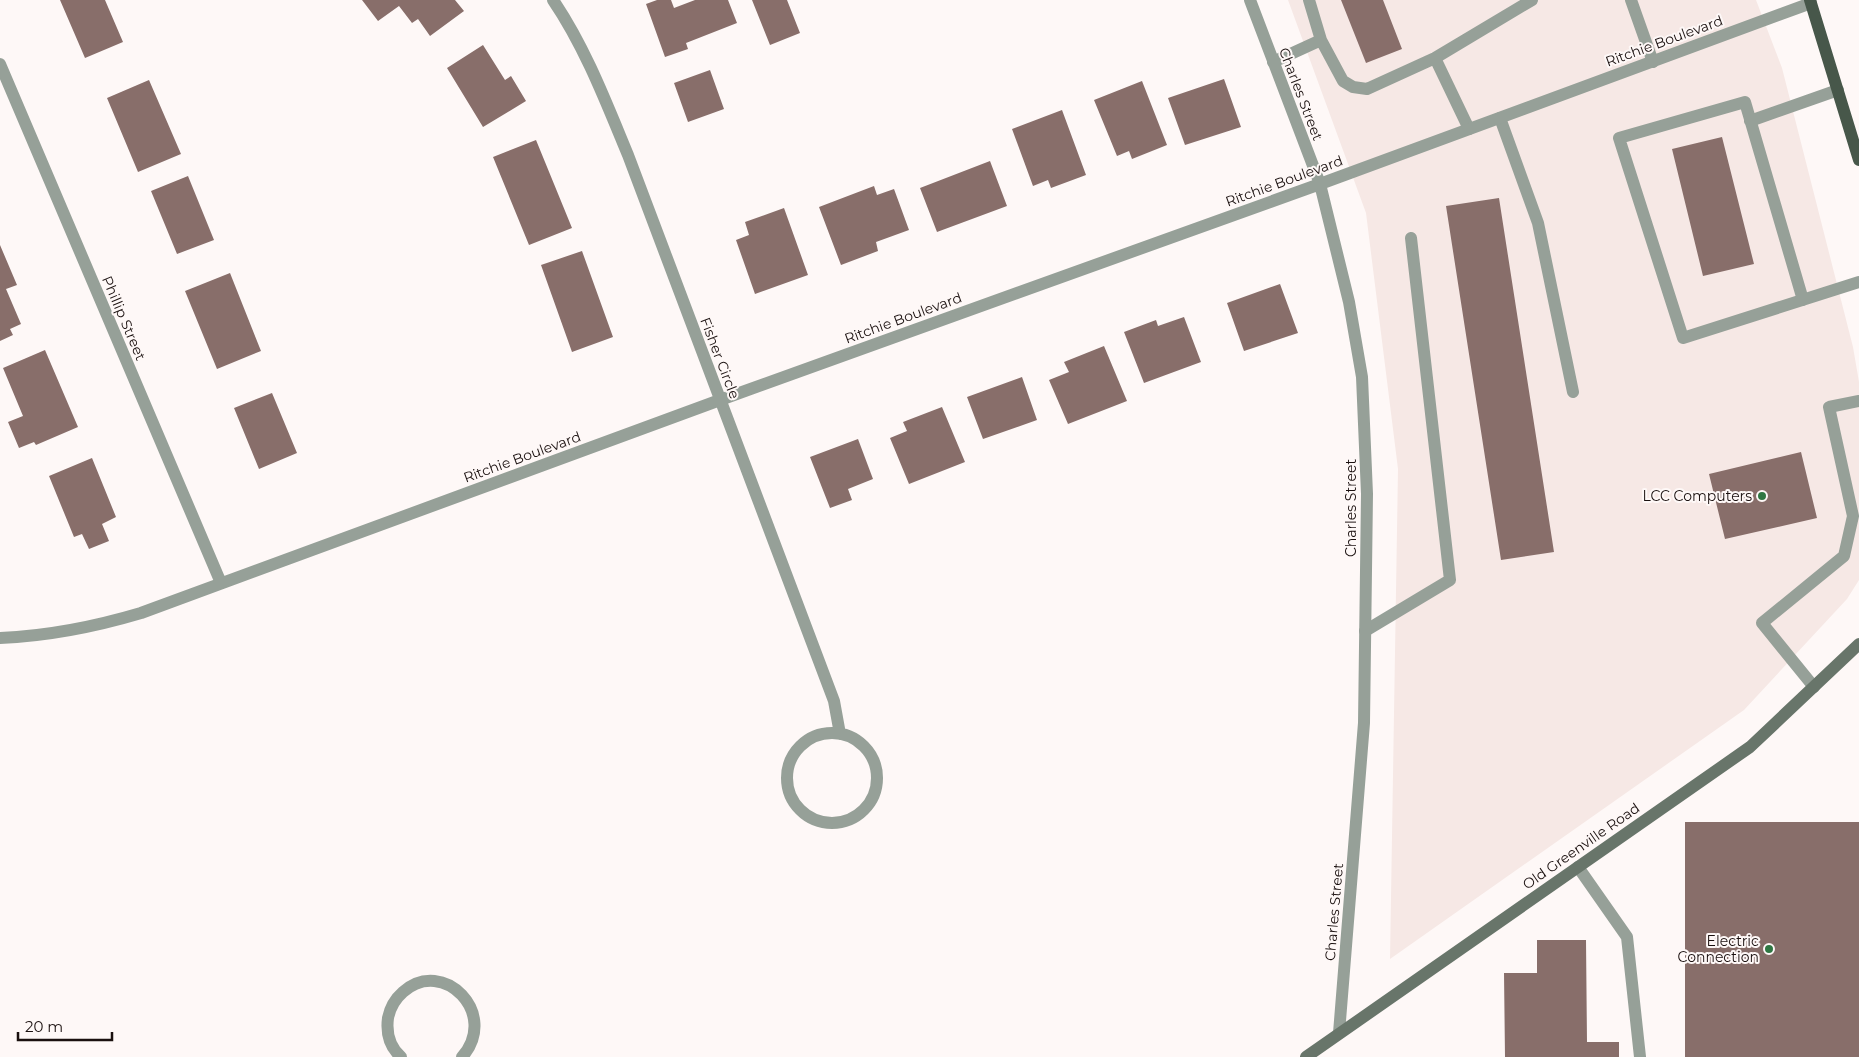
<svg xmlns="http://www.w3.org/2000/svg" width="1859" height="1057" font-family="Montserrat,sans-serif">
	<rect width="100%" height="100%" fill="#fef8f7"/>
	<path fill="#f6e8e5" d="M1288 0H1756L1782 68 1853 347 1859 382V580L1847 599 1744 710 1390 959 1398 469 1366 213Z"/>
	<path fill="#886e6a" d="M60 0H105L123 42 85 58Z
		M362 0H455L464 11 430 36 418 19 412 23 399 6 378 21Z
		M657 0H671L674 8 695 0H728L737 23 686 43 688 49 665 57 646 4Z
		M752 0H787L800 33 770 45Z
		M1341 0H1383L1402 49 1366 63Z
		M483 45 505 80 511 76 526 101 483 127 447 68Z
		M710 70 724 109 688 122 674 83Z
		M1224 79 1241 127 1185 145 1168 98Z
		M149 80 181 154 138 172 107 98Z
		M1142 81 1167 145 1132 159 1129 151 1117 156 1094 100Z
		M1062 110 1086 175 1051 188 1048 180 1033 186 1012 129Z
		M1722 137 1754 264 1703 276 1672 149Z
		M536 140 572 228 529 245 493 157Z
		M990 161 1007 206 937 232 920 188Z
		M188 176 214 240 177 254 151 191Z
		M874 186 877 195 894 189 909 230 876 242 878 251 841 265 819 207Z
		M1499 198 1554 552 1501 560 1446 206Z
		M784 208 808 275 755 294 736 240 749 235 745 222Z
		M0 245 17 285 6 289 21 324 10 329 13 335 0 341Z
		M582 251 613 337 572 352 541 265Z
		M230 273 261 351 217 369 185 291Z
		M1280 284 1298 333 1244 351 1227 303Z
		M1184 317 1201 362 1144 383 1124 332 1156 320 1158 326Z
		M1104 346 1127 401 1068 424 1049 380 1069 372 1064 362Z
		M45 350 78 427 36 445 34 442 19 448 8 422 23 416 3 368Z
		M1022 377 1037 420 983 439 967 397Z
		M272 393 297 453 259 469 234 408Z
		M942 407 965 462 909 484 890 438 907 431 903 422Z
		M858 439 873 479 848 489 852 500 830 508 810 457Z
		M1801 452 1817 518 1725 539 1709 474Z
		M92 458 116 517 102 524 109 541 89 549 82 534 74 537 49 476Z
		M1685 822H1859V1057H1685Z
		M1537 940H1586L1587 1042H1619V1057H1505L1504 973H1537Z"/>
	<g fill="none" stroke-linecap="round" stroke-linejoin="round">
		<path stroke="#96a098" stroke-width="12" d="M1309 0 1321 40
			M1631 0 1653 62
			M1435 58 1469 129
			M1273 62 1321 40 1343 81 1353 87 1367 89 1435 58 1532 0
			M1500 118 1538 223 1573 392
			M1750 121 1838 90
			M1803 300 1745 102 1619 138 1683 338 1859 282
			M1365 631 1450 580 1411 238
			M1814 687 1762 623 1844 556 1853 516 1829 407 1859 401
			M1578 867 1627 937 1640 1057"/>
		<path stroke="#96a098" stroke-width="12" d="M553 0C585 47 606 102 628 155L834 701 840 734
			M1250 0 1320 184 1349 302 1362 377 1367 494 1364 723 1339 1033
			M0 64 221 583
			M0 638C48 636 94 627 141 613L720 400 1320 184 1811 3
			M787 778a45 45 0 1 1 90 0a45 45 0 1 1-90 0Z
			M401 1057C390 1047 386 1033 388 1018 390 1008 395 999 403 992 443 956 500 1014 462 1057"/>
		<path stroke="#68756a" stroke-width="12" d="M1306 1057 1750 747 1859 644"/>
		<path stroke="#47574a" stroke-width="12" d="M1810 0 1859 160"/>
	</g>
	<g fill="#2f7743" stroke="#fef8f7" stroke-width="2">
		<circle cx="1762" cy="496" r="5"/>
		<circle cx="1769" cy="949" r="5"/>
	</g>
	<g text-anchor="middle" stroke-width="4" stroke-linejoin="round" paint-order="stroke">
		<g font-size="14" fill="#1a100f" stroke="#fef8f7">
			<text transform="translate(1664 41) rotate(-20)" y="5">Ritchie Boulevard</text>
			<text transform="translate(1301 94) rotate(69)" y="5">Charles Street</text>
			<text transform="translate(1284 181) rotate(-20)" y="5">Ritchie Boulevard</text>
			<text transform="translate(124 318) rotate(67)" y="5">Phillip Street</text>
			<text transform="translate(903 318) rotate(-20)" y="5">Ritchie Boulevard</text>
			<text transform="translate(720 358) rotate(69)" y="5">Fisher Circle</text>
			<text transform="translate(522 457) rotate(-20)" y="5">Ritchie Boulevard</text>
			<text transform="translate(1351 508) rotate(-90)" y="5">Charles Street</text>
			<text transform="translate(1581 846) rotate(-35)" y="5">Old Greenville Road</text>
			<text transform="translate(1334 912) rotate(-85)" y="5">Charles Street</text>
		</g>
		<g font-size="14" fill="#1a100f" stroke="#fef8f7" text-anchor="end">
			<text x="1752" y="501">LCC Computers</text>
			<text x="1759" y="946">Electric<tspan x="1759" dy="16">Connection</tspan></text>
		</g>
	</g>
	<path d="M18 1032v8h94v-8" fill="none" stroke="#1a100f" stroke-width="2.5"/>
	<text x="25" y="1032" font-size="15" fill="#1a100f" stroke="#fef8f7" stroke-width="4" paint-order="stroke">20 m</text>
</svg>
